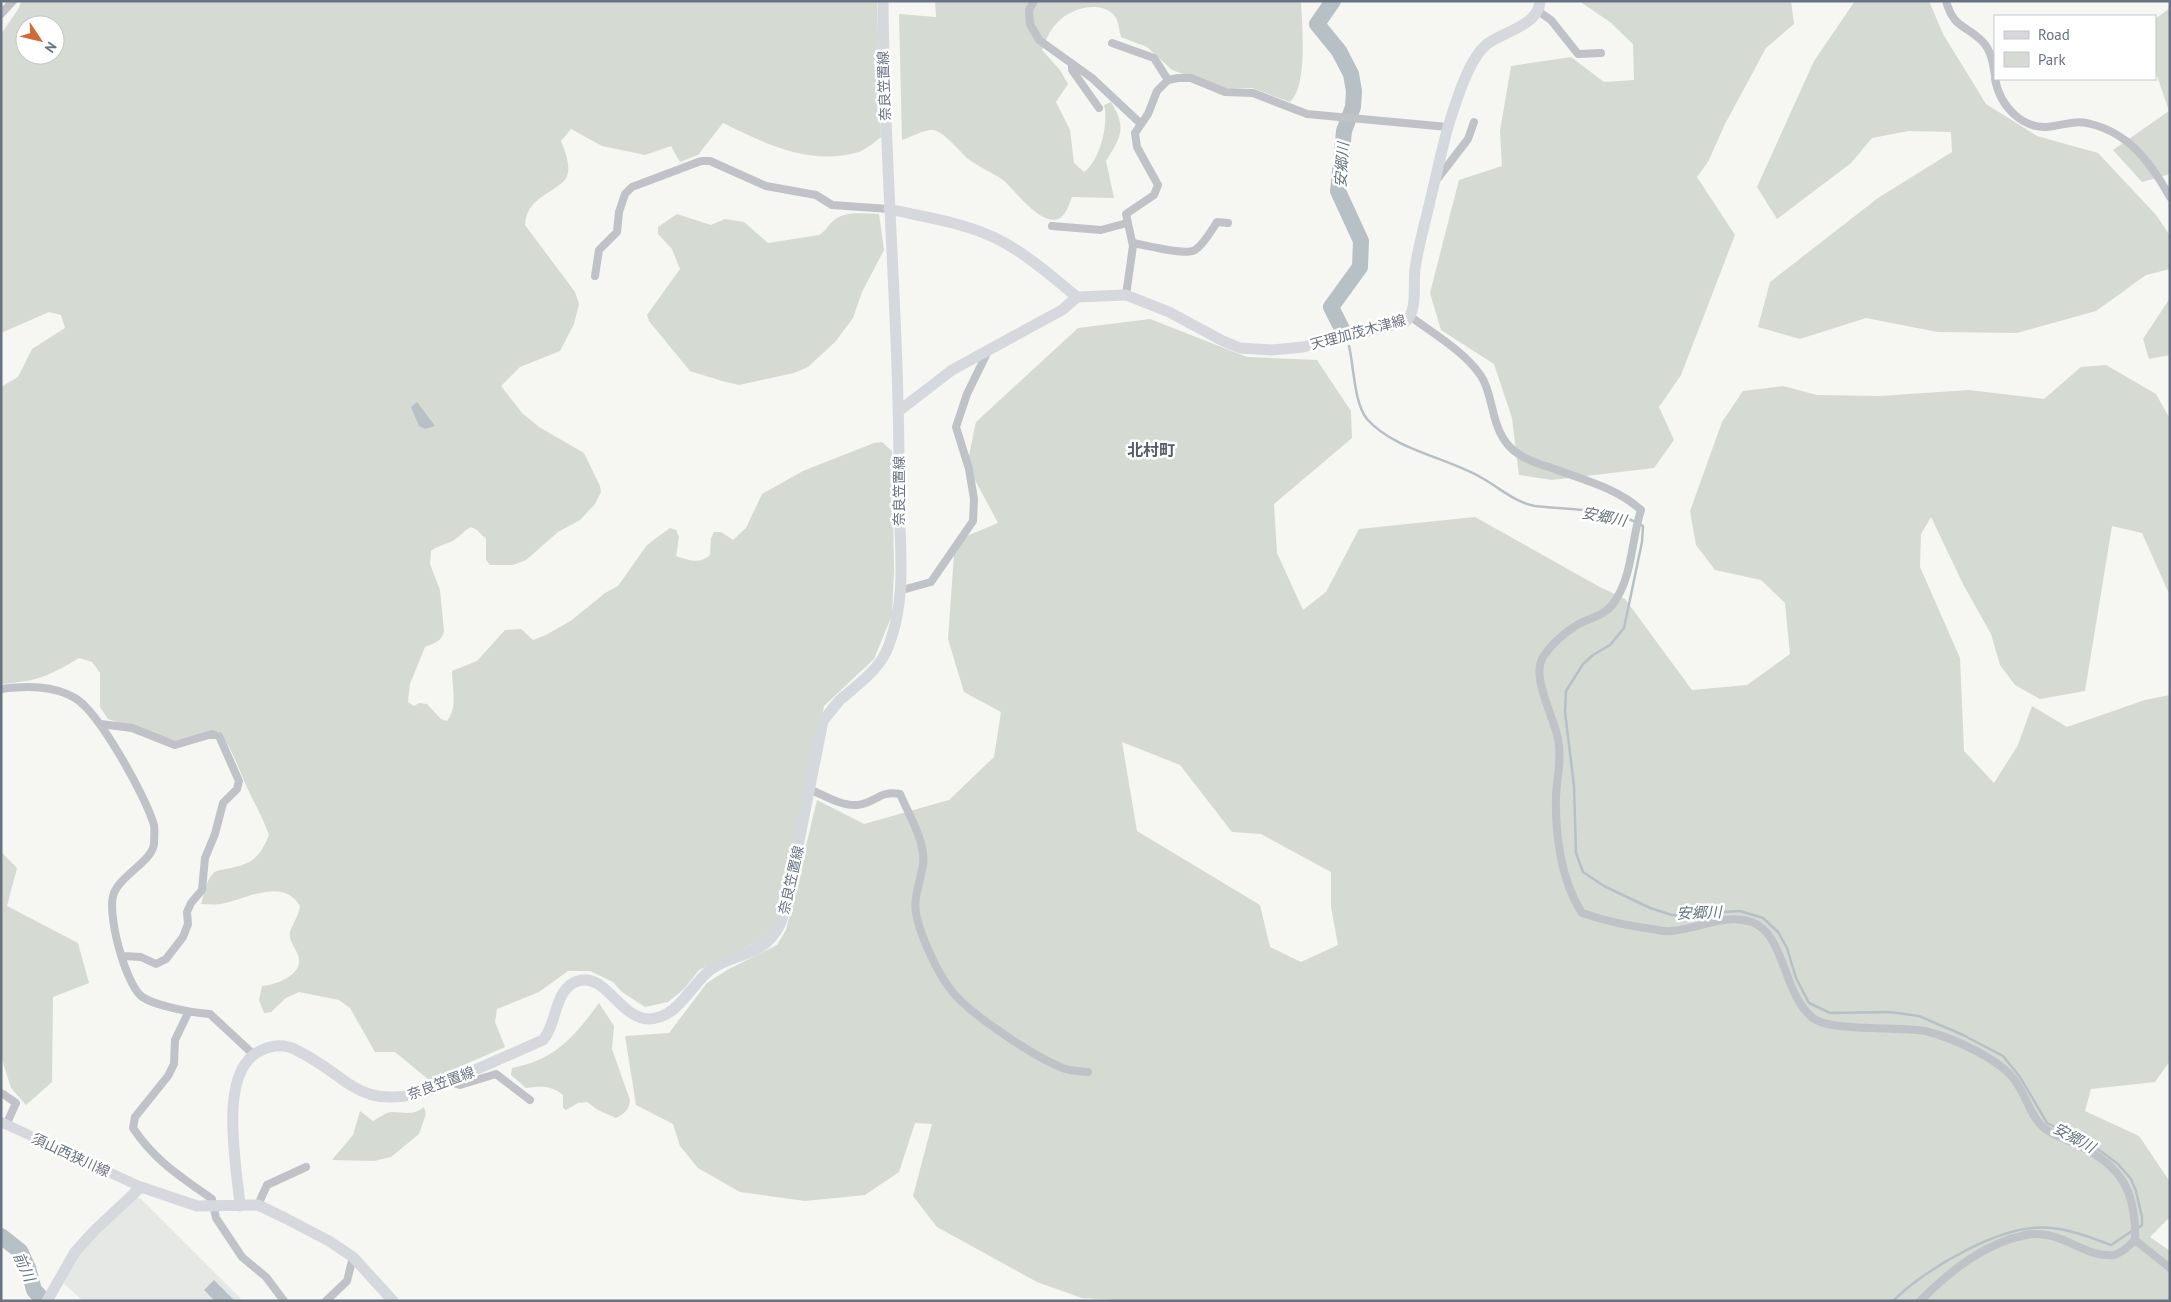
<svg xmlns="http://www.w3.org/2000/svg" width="2171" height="1302" font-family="'PT Sans','Noto Sans JP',sans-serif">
	<rect width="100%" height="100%" fill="#f6f6f3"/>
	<path fill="#e6e8e6" d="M136 1198 141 1199 243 1301H83L61 1281 85 1246Z"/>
	<path fill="#d5dad3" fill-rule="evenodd" d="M21 1H877L881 137C875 142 866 149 859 152 810 166 766 144 723 123L698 155 680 162 671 146 645 155 602 146 571 129 561 141C565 152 571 165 567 176 562 191 526 195 525 225L575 292 579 304 574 324 560 351 520 367 501 386 522 413 539 427 584 453 600 486 601 492 595 504 580 520 558 532 526 560 513 565H490L486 560V539C467 518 470 530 454 540 446 545 438 545 431 551L430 564 440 590 444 631C442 641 435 643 425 647L410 684 408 702 414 706 419 703 427 704 441 719 447 721C458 708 452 687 452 671L477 661 505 630 521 629 533 640 546 635 572 620 605 593 618 586 647 545 670 528 676 530 679 537 676 556C689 560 699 565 710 555L711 538 714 532H721L733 540 746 528 762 494 803 471 874 443 882 442 892 451 894 570 892 615 874 659 824 706 779 921 762 940 699 970 684 989 668 1002 645 1007 622 992 613 982 590 971H568L539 992 497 1009 495 1022 505 1047 429 1080 395 1052H375L350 1008 339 1000 299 992 286 998 271 1012 264 1013 259 1000 262 986C276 985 302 975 299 958 297 949 288 941 290 932 293 922 299 916 300 906 283 876 245 900 221 904 215 905 208 904 201 904 204 895 206 881 212 875 215 870 221 870 226 869 252 864 259 859 269 835 264 821 258 809 251 796 240 774 234 750 218 731L175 741 108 719 100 707V673L92 662 79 658C47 677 38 681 1 684V387L18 377 32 349 65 328 61 315 49 312 1 333V34L19 8ZM25 25H55V55H25Z
		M935 1H1301C1302 24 1308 86 1290 102L1252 88H1223L1172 70 1147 47 1121 37C1119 31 1119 20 1114 15 1100 0 1070 8 1057 23 1049 31 1046 40 1042 50L1060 70 1068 84 1056 102 1070 130 1074 163 1084 172C1100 161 1109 123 1104 105L1111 102C1127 128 1121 137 1106 161L1114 198 1072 197C1069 204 1066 216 1058 219 1039 225 1015 190 1003 180 992 172 978 167 967 158 960 151 941 129 932 130 923 130 911 137 902 140L899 14 936 17Z
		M1579 1H1791L1794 24 1766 48 1725 124 1708 162 1697 177 1735 235 1681 375 1659 407 1674 440 1654 468 1552 480 1519 475 1512 418 1494 364 1441 330 1430 293 1459 180 1502 166 1500 131 1511 66 1571 57 1604 82 1634 80 1633 44 1610 22Z
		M1855 1H1929L1943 34 1986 104 2037 136 2098 153 2157 216 2170 236V269L2146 275 2096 311 2017 333 1938 332 1866 318 1800 339 1758 327 1770 282 1878 198 1952 152 1951 132 1908 131 1872 138 1851 163 1777 219 1757 187 1814 61Z
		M2170 8V174L2142 182 2113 150 2169 111 2155 70V19Z
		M677 214 711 225 725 219 744 222 768 243 819 235C826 231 827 226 833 221 846 210 863 214 879 214L884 250 862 292 853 318 835 342 808 367 794 373 739 385 722 381 690 371 649 321 647 315 680 269 672 249 658 234V227Z
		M2170 298V355L2149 359 2143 339Z
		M1150 319 1247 357 1317 360 1351 411 1352 438 1274 504 1277 553 1303 610 1326 592 1359 529 1475 517 1598 586 1625 599 1692 690 1747 685 1790 654 1785 603 1761 580 1715 570 1696 545 1690 511 1722 422 1743 391 1783 386 1817 395 1880 396 1969 390 2044 399 2081 367 2106 365 2156 394 2170 419V596L2142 533 2112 526 2085 691 2040 699 2015 685 2000 665 1991 634 1963 584 1931 517 1921 534 1920 567 1960 658 1964 751 1994 783 2018 745 2032 706 2067 727 2145 700 2170 695V1061L2155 1082 2091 1089 2085 1111 2139 1136 2170 1182V1217L2150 1237 2170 1251V1301H1137L1082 1298 1037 1282 937 1227 913 1196 932 1124 915 1123 899 1172 865 1195 805 1201 740 1192 698 1168 680 1146 673 1124 636 1105 625 1036 669 1033 707 983 727 970 777 945 786 930 817 800 864 824 949 800 994 757 1001 712 964 692 948 639 955 541 998 523 967 465 976 422 1078 328ZM1122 742 1180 765 1232 832 1261 834 1331 872V907L1338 945 1301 962 1270 947 1260 905 1137 831Z
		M1 852 17 868 7 906 78 943 89 983 53 997 52 1082 26 1105 11 1088 1 1056Z
		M599 1003 614 1026 612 1049 630 1100C629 1110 625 1113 616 1118L598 1110 587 1102 578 1103 566 1110 563 1108V1095C551 1085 541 1086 526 1088L511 1075 512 1068C555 1060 574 1037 599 1003Z
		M424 1107 426 1114 419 1134 391 1157 374 1161 332 1160 353 1135 360 1111 373 1121C379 1118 386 1112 392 1112 405 1112 413 1116 424 1107Z"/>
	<path fill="#b7c0c5" d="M417 402 435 426 425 429 419 426 411 407Z
		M214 1280 235 1301H215L204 1290Z"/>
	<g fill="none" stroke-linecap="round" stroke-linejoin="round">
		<path stroke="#b7c0c5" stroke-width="2.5" d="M1349 346C1354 367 1354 403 1367 419 1394 450 1449 458 1482 478 1500 488 1514 502 1535 506 1568 510 1615 508 1643 526L1642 542 1624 628 1610 645 1593 655 1583 664 1566 691 1565 712 1574 786 1576 853 1583 872 1604 886 1650 908 1672 915 1740 911 1763 918 1778 932 1787 948 1796 978 1809 1003 1830 1013 1890 1012 1919 1016 1963 1035 2003 1056 2020 1077 2047 1123 2099 1150 2118 1164 2131 1179 2136 1191 2142 1217V1225L2137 1229
			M1893 1301C1926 1268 2004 1222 2052 1228 2072 1230 2092 1238 2111 1245L2132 1231"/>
		<path stroke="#b7c0c5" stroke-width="16" d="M1333 1 1317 24 1339 51 1351 74 1354 91 1353 107 1344 131 1338 191 1361 241 1360 267 1331 307 1342 329
			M1 1236 20 1251 28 1268 34 1290 44 1301"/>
		<path stroke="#bfc2c6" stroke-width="8" d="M1034 1 1029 10 1030 24 1039 40 1092 78 1140 123
			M1946 1C1954 29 1965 24 1982 41 1991 50 1993 63 1995 75
			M1538 11 1551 20 1578 54 1601 53
			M1 14 13 1
			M1112 43 1154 58 1168 80
			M1072 64V70L1099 108
			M1995 79C2000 106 2023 132 2054 126 2066 124 2078 120 2091 124 2130 134 2151 163 2170 197
			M1438 178 1468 139 1474 122
			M1052 226 1101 230 1127 223
			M1133 243C1146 245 1184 256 1195 250 1204 244 1211 231 1217 222L1228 223
			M595 276 599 250 617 232 619 212 625 194 632 187 701 161H710L766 186 816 195 832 205 889 209
			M1126 295 1133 246 1126 214 1154 195 1158 185 1137 147 1135 133 1148 114 1157 91 1168 80 1178 78H1191L1225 92 1253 93 1307 114 1448 127
			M1411 317C1434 334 1465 352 1481 376 1494 395 1490 425 1509 446 1519 457 1535 463 1549 467 1580 479 1616 487 1641 510 1631 540 1633 577 1613 604 1604 616 1589 618 1577 625 1565 632 1549 646 1542 659 1532 679 1554 717 1558 739 1562 757 1557 778 1556 796 1555 834 1561 881 1582 913 1606 921 1628 926 1652 929 1658 930 1665 932 1671 931 1699 929 1724 913 1752 922 1785 934 1783 995 1813 1018 1831 1032 1898 1026 1925 1031 1951 1037 2001 1059 2016 1082 2026 1096 2030 1115 2043 1127 2053 1136 2069 1140 2080 1146 2123 1167 2136 1193 2135 1240 2130 1245 2122 1253 2114 1255 2086 1259 2060 1228 2026 1235 1984 1243 1949 1272 1920 1301
			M902 590 931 582 973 521 974 499 969 469 956 427 967 394 988 351
			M1 689C26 686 53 685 75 698 99 712 146 797 154 825 155 830 154 839 154 844 152 861 121 875 114 893 106 912 125 982 141 996 154 1006 194 1013 210 1014L253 1054
			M101 724 132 728 175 745 212 734 219 736 239 781 237 789 223 803 215 834 205 858 202 890 191 903 187 912 188 924 183 937 166 959 156 964 141 957 123 956
			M809 789C823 795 841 806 857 805 876 803 879 790 900 794 909 815 926 842 923 865 920 883 912 900 917 918 922 939 937 972 951 990 967 1012 1032 1055 1058 1066 1067 1071 1077 1071 1088 1072
			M188 1013 175 1040 174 1064 168 1076 135 1117 133 1128C155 1161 180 1176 212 1199L216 1218 242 1257 266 1277 284 1301
			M449 1082 460 1085 496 1074 530 1100
			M3 1094 16 1103 6 1125
			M258 1205 267 1185 306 1167
			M2135 1240 2170 1268
			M326 1301 347 1281 353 1257"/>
		<path stroke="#d5d8dc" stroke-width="10" d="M1 1122 141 1187"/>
		<path stroke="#d5d8dc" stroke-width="11" d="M889 209C924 217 961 222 993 237 1024 251 1051 276 1077 297
			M900 410 952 370 1062 310 1077 297 1126 295 1169 312 1223 341 1240 348 1272 350 1303 347 1405 322C1418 312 1413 285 1415 269 1418 246 1425 224 1430 201 1436 177 1441 152 1448 127 1455 105 1468 60 1486 45 1501 32 1539 26 1540 1
			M240 1206C237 1166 216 1069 262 1050 275 1044 286 1044 298 1051 351 1077 356 1110 425 1092L543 1040C557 1024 554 992 575 982 605 969 619 1019 649 1019 678 1018 690 986 710 970 727 957 751 956 767 942 779 931 782 921 786 906L823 721C829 714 834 706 840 700 859 683 880 670 889 645 908 594 899 544 899 492 900 328 884 165 883 1
			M47 1301 75 1252 95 1230 141 1187 197 1206 258 1205 285 1218 329 1241 353 1257 393 1301"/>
	</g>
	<g text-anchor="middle" stroke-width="5" stroke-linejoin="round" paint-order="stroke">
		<g font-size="14" fill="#687381" stroke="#fff">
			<text transform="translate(884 86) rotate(-92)" y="5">奈良笠置線</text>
			<text transform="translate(1358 332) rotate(-15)" y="5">天理加茂木津線</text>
			<text transform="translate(899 491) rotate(-90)" y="5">奈良笠置線</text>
			<text transform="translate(791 880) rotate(-77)" y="5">奈良笠置線</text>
			<text transform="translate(441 1083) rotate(-20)" y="5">奈良笠置線</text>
			<text transform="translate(71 1155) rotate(25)" y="5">須山西狭川線</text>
		</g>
		<g font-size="15" font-style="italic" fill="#64747d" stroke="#fff">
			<text transform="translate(1342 165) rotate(-86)" y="5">安郷川</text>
			<text transform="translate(1604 517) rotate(11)" y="5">安郷川</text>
			<text transform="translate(1699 913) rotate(-2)" y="5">安郷川</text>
			<text transform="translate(2074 1138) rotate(29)" y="5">安郷川</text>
			<text transform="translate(24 1267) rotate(66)" y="5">前川</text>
		</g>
		<g font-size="16" font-weight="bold" fill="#555d67" stroke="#fff">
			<text x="1151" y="456">北村町</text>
		</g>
	</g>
	<rect width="2171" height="1302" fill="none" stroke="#687381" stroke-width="5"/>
	<rect x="1994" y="15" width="162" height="65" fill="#ffffff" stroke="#c3c7cd"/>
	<rect x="2004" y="31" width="25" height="8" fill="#d5d8dc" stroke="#c3c7cd"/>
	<text x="2038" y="40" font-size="15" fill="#687381">Road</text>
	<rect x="2004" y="52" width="25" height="15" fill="#d5dad3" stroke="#c3c7cd"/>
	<text x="2038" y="65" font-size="15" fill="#687381">Park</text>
	<g transform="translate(40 40) rotate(125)"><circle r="24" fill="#ffffff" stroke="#c3c7cd"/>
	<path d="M0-4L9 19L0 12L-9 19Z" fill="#d06a39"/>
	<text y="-8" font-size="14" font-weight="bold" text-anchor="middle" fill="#687381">N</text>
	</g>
</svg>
